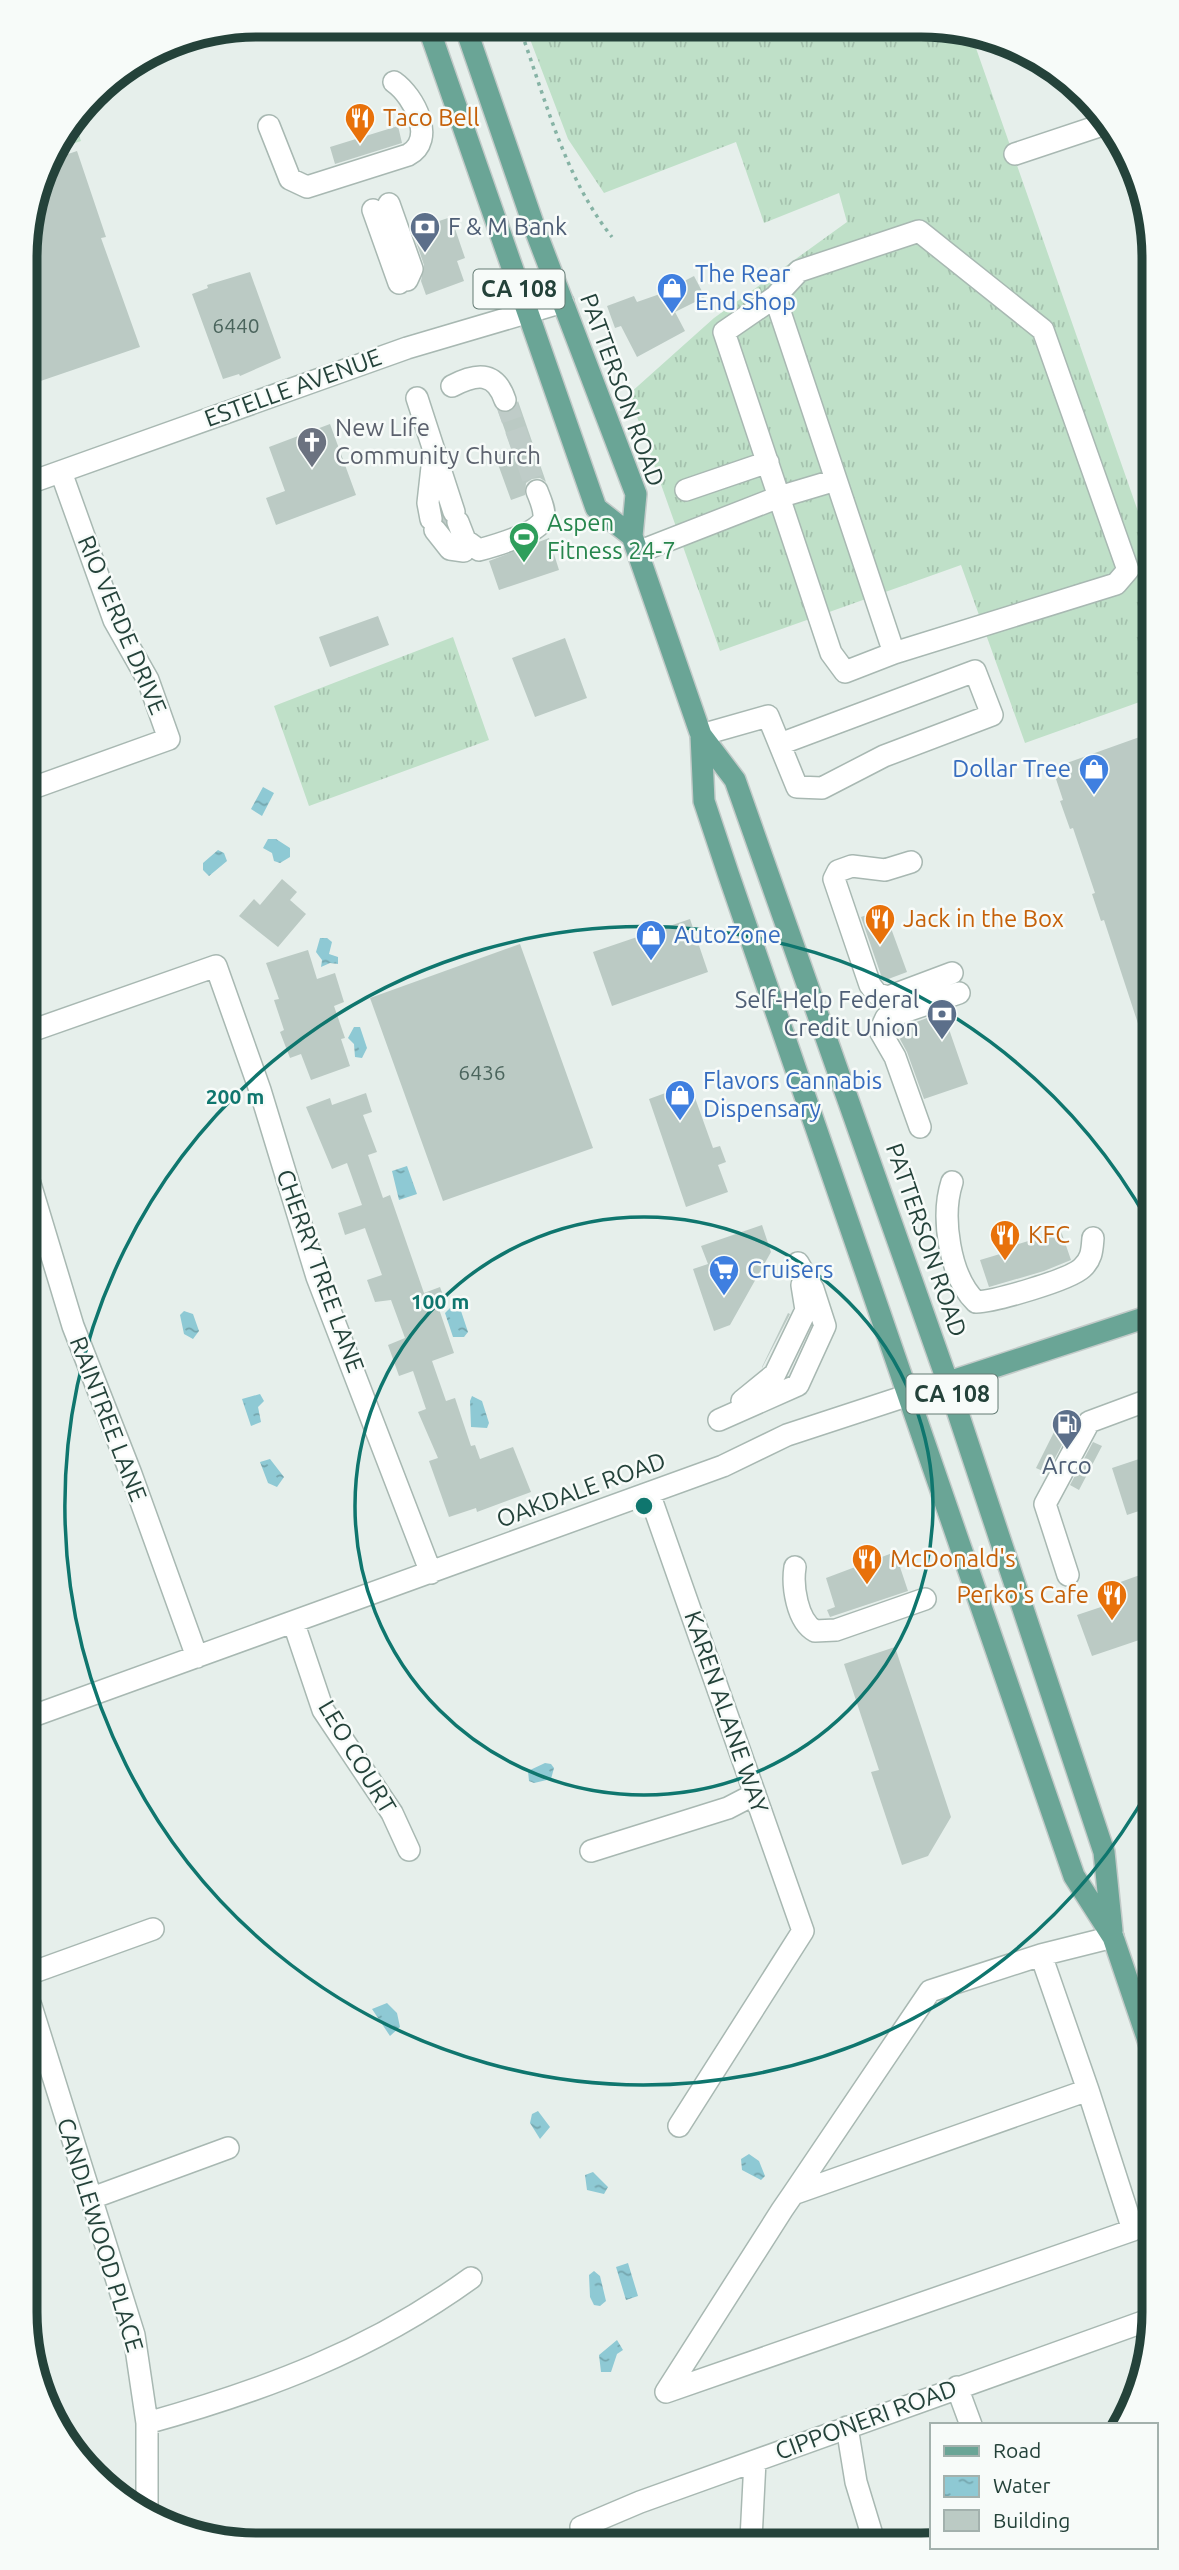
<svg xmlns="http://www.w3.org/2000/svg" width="1179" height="2570" font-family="Ubuntu,sans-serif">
	<defs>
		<pattern id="grass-tufts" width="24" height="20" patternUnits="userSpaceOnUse" patternTransform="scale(1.75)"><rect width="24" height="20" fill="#bfe0c8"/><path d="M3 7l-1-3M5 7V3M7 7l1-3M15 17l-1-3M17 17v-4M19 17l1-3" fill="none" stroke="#a4c1ad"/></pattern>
		<pattern id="park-dots" width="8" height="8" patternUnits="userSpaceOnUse" patternTransform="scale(1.75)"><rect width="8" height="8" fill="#bfe0c8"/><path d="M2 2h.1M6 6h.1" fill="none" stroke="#a4c1ad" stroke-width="1.8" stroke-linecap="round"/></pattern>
		<pattern id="water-ripples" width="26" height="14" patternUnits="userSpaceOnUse" patternTransform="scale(1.75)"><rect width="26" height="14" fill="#8ec9d4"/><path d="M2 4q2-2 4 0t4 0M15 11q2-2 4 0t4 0" fill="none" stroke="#74a5ad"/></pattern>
	</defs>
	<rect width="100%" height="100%" fill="#e6efeb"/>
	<path fill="url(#grass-tufts)" d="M525 26 970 31 1148 540V699L1025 743 961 565 720 651 629 394 714 318 847 222 839 193 764 223 736 142 604 193 568 139Z
		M453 637 489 740 309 806 274 706Z"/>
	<path fill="url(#park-dots)" d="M74 121 81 141 51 151Z"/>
	<path fill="url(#water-ripples)" d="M263 787 274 793 262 816 251 809Z
		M268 839H276L290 848V857L280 863 274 861 272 853 263 848Z
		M218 850 224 853 227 861 209 876 203 870V863Z
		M320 938H327L332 942 329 954 338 957V964L330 963 321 967 322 960 316 952Z
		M354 1027H360L367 1048 362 1058 355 1057 354 1044 348 1038Z
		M407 1166 417 1194 399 1200 392 1171Z
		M451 1307 460 1308 468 1332 464 1337H453L445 1313Z
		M184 1311 193 1314 199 1331 193 1339 184 1334 180 1315Z
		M260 1394 264 1401 258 1407 261 1422 251 1426 242 1399Z
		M472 1396 482 1401 489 1423 487 1428 471 1427 470 1401Z
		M270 1459 284 1477 277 1487 268 1483 260 1462Z
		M545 1763 551 1764 554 1768 551 1779 534 1783 529 1781 528 1771Z
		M387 2003 397 2013 400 2027 390 2036 372 2009Z
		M538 2111 550 2127 540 2139 530 2123 532 2114Z
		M749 2154 759 2161 765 2176 761 2180 742 2170 741 2159Z
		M593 2172 608 2187 604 2194 587 2190 585 2175Z
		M628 2263 638 2296 626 2300 616 2267Z
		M594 2271 600 2276 606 2301 600 2306 594 2305 590 2297 589 2275Z
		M617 2340 623 2350 617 2354 611 2372H601L599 2355Z"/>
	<path fill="#bbcac4" d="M398 126 402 143 335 164 330 147Z
		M77 151 106 237 101 238 140 347 26 386 25 242 47 161Z
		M451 217 465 258 457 261 464 281 426 295 421 281 424 265 412 230Z
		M250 272 281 358 240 376 239 374 223 379 192 294 208 288 207 285Z
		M694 276 705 297 675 312 685 331 637 357 621 326 615 328 607 306 634 296 637 302 657 295Z
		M518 401 546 482 540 478 532 479 526 483 525 495 511 500 495 456 512 450 498 411 511 412Z
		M330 424 356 495 276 525 266 498 285 491 269 447Z
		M549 538 559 570 499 590 489 561Z
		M378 616 389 645 330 667 319 637Z
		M565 638 587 698 535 717 512 658Z
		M1148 734 1149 1050 1147 1051 1104 920 1101 921 1092 894 1095 893 1073 828 1070 829 1060 801 1063 800 1055 776 1067 772 1064 764Z
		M282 879 297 892 290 900 306 914 278 947 239 916 254 899 260 905Z
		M884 909 907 972 883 981 861 917Z
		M690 919 708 972 612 1006 593 952Z
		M520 944 593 1148 443 1201 370 998Z
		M308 950 317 979 335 973 344 1002 334 1006 345 1038 341 1039 350 1066 311 1080 301 1054 290 1058 280 1032 284 1030 274 1000 279 999 266 963Z
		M943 1012 968 1084 924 1099 907 1052 895 1030Z
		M690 1084 713 1148 720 1146 726 1162 718 1165 728 1192 686 1207 649 1099Z
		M366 1093 372 1112 363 1115 377 1152 368 1155 383 1198 390 1195 424 1293 440 1287 447 1306 439 1309 454 1353 432 1361 446 1401 455 1398 471 1446 475 1445 480 1459 513 1447 531 1492 477 1512 476 1508 449 1517 429 1461 438 1458 418 1412 426 1409 413 1371 399 1376 388 1345 405 1338 391 1300 375 1302 367 1280 382 1275 366 1231 365 1228 345 1235 338 1213 362 1205 347 1163 332 1169 306 1107 330 1098 332 1105Z
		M762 1225 771 1252 730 1325 714 1331 693 1269 708 1264 701 1246Z
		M1061 1231 1071 1260 1044 1271 989 1287 980 1260 1010 1251 1009 1247Z
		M788 1313 790 1314 762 1368V1367Z
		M1058 1424 1070 1430 1047 1473 1036 1468Z
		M1093 1442 1102 1446 1079 1490 1070 1485Z
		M1151 1455V1507L1127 1515 1112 1468Z
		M895 1552 908 1591 830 1617 827 1610 835 1607 826 1578Z
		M1151 1571V1601L1140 1605 1151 1636 1092 1656 1077 1615 1107 1605 1101 1589Z
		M895 1647 951 1817 928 1856 902 1865 871 1772 879 1770 844 1664Z"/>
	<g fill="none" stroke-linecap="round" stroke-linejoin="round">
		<path stroke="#bfccc8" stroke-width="21" stroke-dasharray="21 10" stroke-linecap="butt" d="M505 400 537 491
			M442 516 446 526"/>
		<g stroke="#a8b8b2" stroke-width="24">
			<path id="minor" d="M269 126 290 179 307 187 408 155C437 140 414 96 394 82
				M1015 154 1108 123
				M389 204 412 269 407 280
				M373 210 399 283
				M775 297 799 271 919 231 1043 330 1128 570 1116 584 894 653
				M452 386C475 374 495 370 505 400
				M417 398 454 512
				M26 484 407 348 563 302
				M686 490 768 462
				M431 519 428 503 432 467
				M458 522 465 540 479 550C493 546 541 533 544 518 545 509 540 499 537 491
				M435 530 450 549 464 551
				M638 552 779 497 724 332 775 297 894 653 845 672 831 653 779 497 836 480
				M701 735 768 716 797 787 822 788 884 756 992 715 975 671 780 744
				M27 790 169 739 148 680 114 620 61 472
				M911 862 885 870 852 866 838 871 834 879 870 985 877 994 888 997 952 973
				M28 1032 216 966 260 1090 317 1277 431 1573
				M920 1127 895 1057 880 1031 886 1018 959 993
				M28 1177 73 1326 131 1474 197 1657
				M952 1182C941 1216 949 1276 976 1302 996 1301 1069 1280 1082 1268 1092 1259 1092 1250 1093 1238
				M742 1401 775 1374 806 1310 802 1285
				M719 1420 798 1385 825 1326 813 1289 798 1263
				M649 1493 803 1931 679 2126
				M795 1567C792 1586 797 1621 815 1631L836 1630 925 1599
				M1068 1575 1045 1504 1089 1422 1151 1399
				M294 1624 323 1710 392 1813 409 1850
				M30 1717 723 1466 787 1435 909 1395
				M591 1851 728 1808 755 1794
				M1041 1955 1088 2090
				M31 1973 153 1929
				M31 2006 134 2335 147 2423V2509
				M793 2194 1088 2090 1133 2230 666 2392 782 2210 793 2194 930 1991 1041 1955 1113 1937
				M92 2198 228 2148
				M957 2387 971 2425
				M147 2423C265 2390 370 2351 471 2278
				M847 2427 856 2482 873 2538
				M581 2527 640 2502 1154 2318
				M751 2539 755 2461"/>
		</g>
		<g stroke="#c2cac8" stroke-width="24">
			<path id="major" d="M428 26 596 508 632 536
				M465 26 536 232 636 494 632 536 701 735 704 801 728 873 1074 1876 1113 1937 1153 2055
				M701 735 735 780 948 1383 1104 1852 1112 1931
				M909 1395 1150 1316"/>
		</g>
		<path stroke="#86b3a5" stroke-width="3.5" stroke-dasharray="3.5 5" stroke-linecap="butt" d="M519 26C545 97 564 177 612 237
			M52 151 53 156"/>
		<use href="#minor" stroke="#fff" stroke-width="21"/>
		<use href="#major" stroke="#6aa596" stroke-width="21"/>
	</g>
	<g fill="none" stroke="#0f766e" stroke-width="3.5">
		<circle cx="644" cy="1506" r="289"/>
		<path d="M1150 1787A579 579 0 1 1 1148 1221"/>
	</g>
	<defs>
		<g id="restaurant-pin" transform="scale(1.575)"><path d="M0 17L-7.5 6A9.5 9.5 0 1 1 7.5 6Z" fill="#e8710a" stroke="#f7fbf9"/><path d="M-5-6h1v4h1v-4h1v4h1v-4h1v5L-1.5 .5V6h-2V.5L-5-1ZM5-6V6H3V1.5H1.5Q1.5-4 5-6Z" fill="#fff"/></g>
		<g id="bank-pin" transform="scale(1.575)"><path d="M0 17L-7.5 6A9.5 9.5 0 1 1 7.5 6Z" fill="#5c6f8a" stroke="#f7fbf9"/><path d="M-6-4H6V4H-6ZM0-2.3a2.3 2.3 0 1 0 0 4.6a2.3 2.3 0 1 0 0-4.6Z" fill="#fff"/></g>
		<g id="shop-pin" transform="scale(1.575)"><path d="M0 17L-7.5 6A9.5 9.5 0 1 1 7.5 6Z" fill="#3f7fe0" stroke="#f7fbf9"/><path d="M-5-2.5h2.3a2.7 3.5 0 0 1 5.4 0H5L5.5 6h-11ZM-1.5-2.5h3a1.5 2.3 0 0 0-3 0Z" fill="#fff"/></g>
		<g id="church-pin" transform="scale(1.575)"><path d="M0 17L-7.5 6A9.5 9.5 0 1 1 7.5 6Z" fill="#6b7280" stroke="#f7fbf9"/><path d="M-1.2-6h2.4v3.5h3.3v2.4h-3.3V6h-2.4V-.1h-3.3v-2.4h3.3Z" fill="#fff"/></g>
		<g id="stadium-pin" transform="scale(1.575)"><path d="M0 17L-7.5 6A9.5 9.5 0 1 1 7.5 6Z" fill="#2e9e5b" stroke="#f7fbf9"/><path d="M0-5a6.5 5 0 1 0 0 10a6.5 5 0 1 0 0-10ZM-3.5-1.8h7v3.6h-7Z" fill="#fff"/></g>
		<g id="supermarket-pin" transform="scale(1.575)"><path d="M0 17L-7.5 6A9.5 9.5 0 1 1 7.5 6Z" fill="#3f7fe0" stroke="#f7fbf9"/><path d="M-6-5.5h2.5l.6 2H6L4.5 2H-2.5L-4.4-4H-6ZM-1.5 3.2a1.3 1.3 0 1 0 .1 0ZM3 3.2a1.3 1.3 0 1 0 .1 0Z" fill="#fff"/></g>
		<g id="fuel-pin" transform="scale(1.575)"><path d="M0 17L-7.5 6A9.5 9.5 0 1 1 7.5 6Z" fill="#5c6f8a" stroke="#f7fbf9"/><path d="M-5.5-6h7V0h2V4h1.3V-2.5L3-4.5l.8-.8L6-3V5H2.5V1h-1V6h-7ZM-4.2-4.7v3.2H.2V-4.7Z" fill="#fff"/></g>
	</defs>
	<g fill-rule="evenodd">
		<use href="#restaurant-pin" x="360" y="118"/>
		<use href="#bank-pin" x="425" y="227"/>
		<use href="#shop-pin" x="672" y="288"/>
		<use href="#church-pin" x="312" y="442"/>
		<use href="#stadium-pin" x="524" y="537"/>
		<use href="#shop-pin" x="1094" y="769"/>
		<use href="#restaurant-pin" x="880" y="919"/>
		<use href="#shop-pin" x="651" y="935"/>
		<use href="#bank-pin" x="942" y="1014"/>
		<use href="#shop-pin" x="680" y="1095"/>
		<use href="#restaurant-pin" x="1005" y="1235"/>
		<use href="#supermarket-pin" x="724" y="1270"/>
		<use href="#fuel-pin" x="1067" y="1424"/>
		<use href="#restaurant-pin" x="867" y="1559"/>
		<use href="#restaurant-pin" x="1112" y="1595"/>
	</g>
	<g text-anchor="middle" stroke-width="5" stroke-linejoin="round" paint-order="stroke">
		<g font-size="21" fill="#4a645c">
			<text x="236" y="333">6440</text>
			<text x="482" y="1080">6436</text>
		</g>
		<g fill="#f7fbf9" stroke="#637a73" stroke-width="2">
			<rect x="473.5" y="269.5" width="91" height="39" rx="5"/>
			<rect x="906.5" y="1374.5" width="91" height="39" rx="5"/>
		</g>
		<g font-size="23" font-weight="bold" fill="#24423a">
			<text x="519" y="297">CA 108</text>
			<text x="952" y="1402">CA 108</text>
		</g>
		<g font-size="24" fill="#c56008" stroke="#f7fbf9" text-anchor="start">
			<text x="383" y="126">Taco Bell</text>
			<text x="903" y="927">Jack in the Box</text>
			<text x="1028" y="1243">KFC</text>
			<text x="890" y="1567">McDonald's</text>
			<text x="1089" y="1603" text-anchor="end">Perko's Cafe</text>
		</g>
		<g font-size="24" fill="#4e5e75" stroke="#f7fbf9" text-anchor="start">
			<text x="448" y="235">F &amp; M Bank</text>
			<text x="919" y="1008" text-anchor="end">Self-Help Federal<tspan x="919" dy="28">Credit Union</tspan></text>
			<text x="1067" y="1474" text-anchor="middle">Arco</text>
		</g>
		<g font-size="24" fill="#366cbe" stroke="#f7fbf9" text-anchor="start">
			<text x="695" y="282">The Rear<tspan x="695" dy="28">End Shop</tspan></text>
			<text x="1071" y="777" text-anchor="end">Dollar Tree</text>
			<text x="674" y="943">AutoZone</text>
			<text x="703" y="1089">Flavors Cannabis<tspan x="703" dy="28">Dispensary</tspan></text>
			<text x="747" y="1278">Cruisers</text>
		</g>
		<g font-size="24" fill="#24423a" stroke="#f7fbf9">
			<text transform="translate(293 388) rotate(-20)" y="8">ESTELLE AVENUE</text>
			<text transform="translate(622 390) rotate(70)" y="8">PATTERSON ROAD</text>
			<text transform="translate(122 625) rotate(67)" y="8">RIO VERDE DRIVE</text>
			<text transform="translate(926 1240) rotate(71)" y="8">PATTERSON ROAD</text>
			<text transform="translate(320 1271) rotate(70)" y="8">CHERRY TREE LANE</text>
			<text transform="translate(108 1419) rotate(69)" y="8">RAINTREE LANE</text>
			<text transform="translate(581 1490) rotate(-20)" y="8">OAKDALE ROAD</text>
			<text transform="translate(726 1712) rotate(71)" y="8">KAREN ALANE WAY</text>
			<text transform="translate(357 1757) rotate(59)" y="8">LEO COURT</text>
			<text transform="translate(100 2235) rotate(73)" y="8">CANDLEWOOD PLACE</text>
			<text transform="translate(866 2420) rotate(-20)" y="8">CIPPONERI ROAD</text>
		</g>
		<g font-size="24" fill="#5b616d" stroke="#f7fbf9" text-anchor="start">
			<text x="335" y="436">New Life<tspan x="335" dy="28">Community Church</tspan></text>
		</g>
		<g font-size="24" fill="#27864d" stroke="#f7fbf9" text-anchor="start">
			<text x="547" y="531">Aspen<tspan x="547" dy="28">Fitness 24-7</tspan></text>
		</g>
	</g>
	<path d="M0 0H1179V2570H0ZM258 37H921A221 221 0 0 1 1142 258V2312A221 221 0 0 1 921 2533H258A221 221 0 0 1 37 2312V258A221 221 0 0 1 258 37Z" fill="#f7fbf9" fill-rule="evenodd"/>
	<path fill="none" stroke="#24423a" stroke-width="9" d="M258 37H921A221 221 0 0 1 1142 258V2312A221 221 0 0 1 921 2533H258A221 221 0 0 1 37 2312V258A221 221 0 0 1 258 37Z"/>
	<circle cx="644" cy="1506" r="10" fill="#0f766e" stroke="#f7fbf9" stroke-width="3.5"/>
	<g font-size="21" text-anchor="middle" font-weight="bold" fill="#0f766e" stroke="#f7fbf9" stroke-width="5" stroke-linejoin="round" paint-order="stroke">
		<text x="235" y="1104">200 m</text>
		<text x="440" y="1309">100 m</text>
	</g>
	<rect x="930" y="2423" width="228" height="126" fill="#f7fbf9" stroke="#a3b1ad" stroke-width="2"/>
	<rect x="944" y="2446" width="35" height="10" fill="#6aa596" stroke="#a3b1ad" stroke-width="2"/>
	<text x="993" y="2458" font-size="21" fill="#24423a">Road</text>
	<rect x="944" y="2476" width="35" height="21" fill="url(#water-ripples)" stroke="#a3b1ad" stroke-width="2"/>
	<text x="993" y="2493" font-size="21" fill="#24423a">Water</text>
	<rect x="944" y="2510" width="35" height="21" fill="#bbcac4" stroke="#a3b1ad" stroke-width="2"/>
	<text x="993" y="2528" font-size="21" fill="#24423a">Building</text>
</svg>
